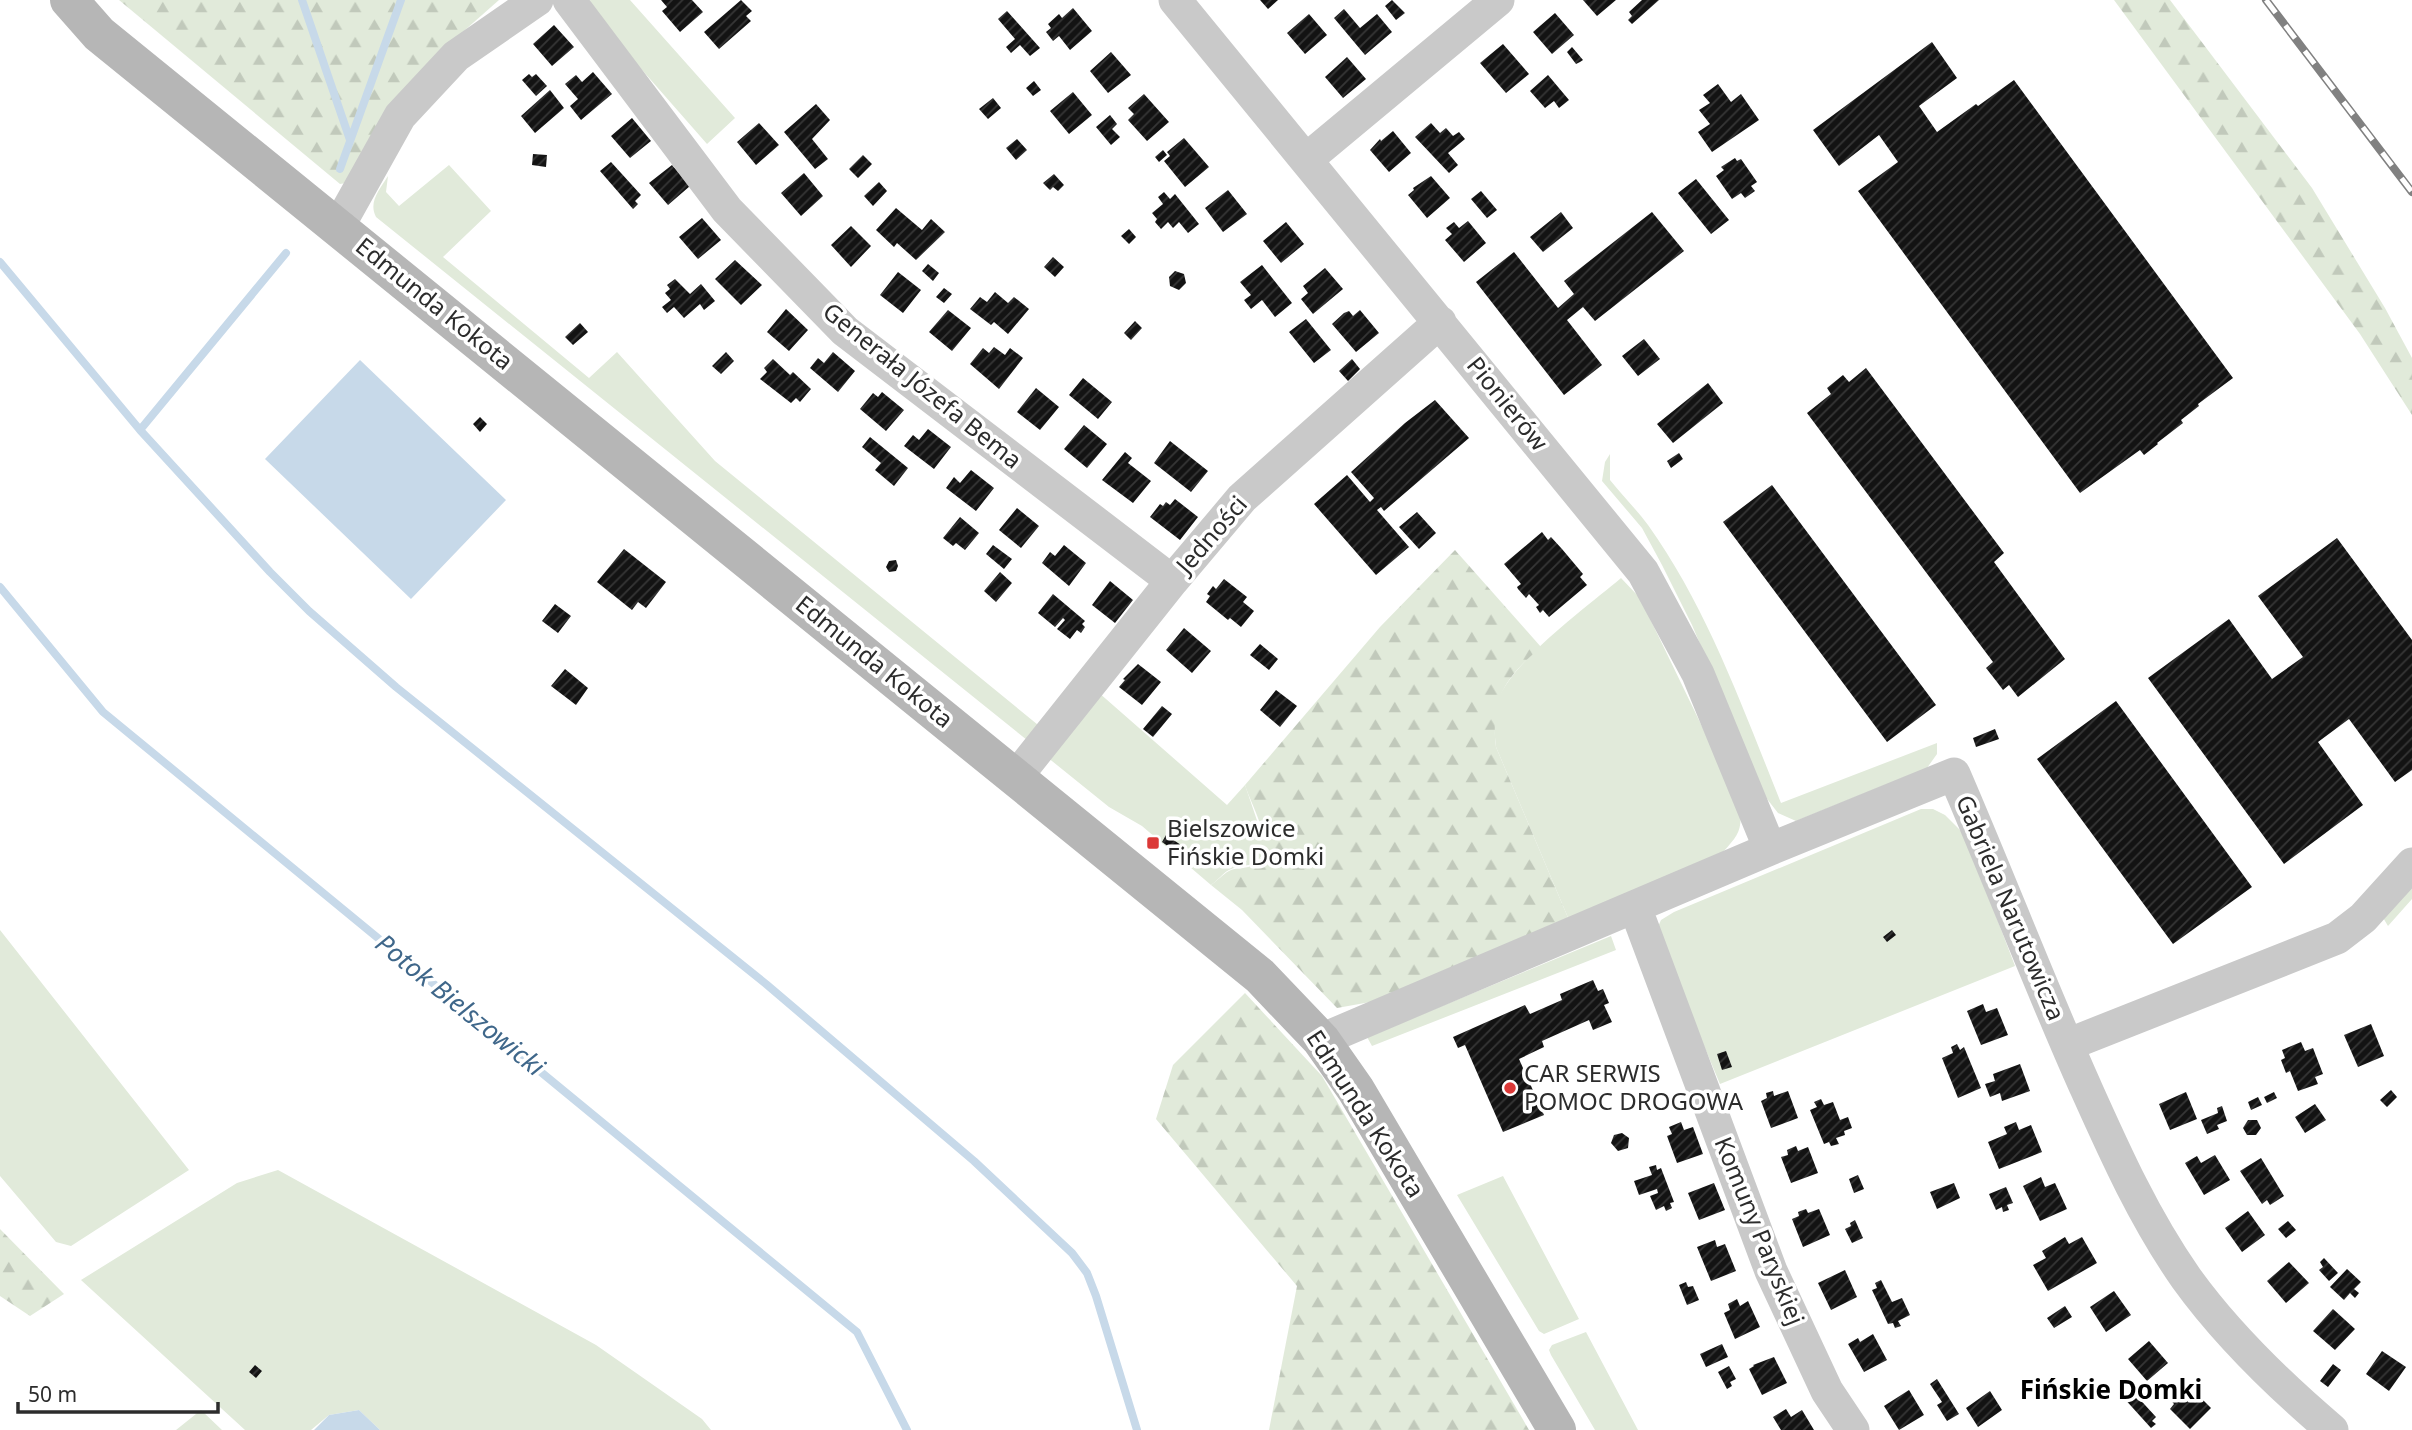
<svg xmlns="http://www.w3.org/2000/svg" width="2412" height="1430" font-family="'Noto Sans',sans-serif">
	<defs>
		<pattern id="forest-firs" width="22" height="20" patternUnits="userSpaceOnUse" patternTransform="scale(1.75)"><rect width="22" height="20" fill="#e1eada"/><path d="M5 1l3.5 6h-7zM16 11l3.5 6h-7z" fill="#c1c9bb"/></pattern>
		<pattern id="building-hatch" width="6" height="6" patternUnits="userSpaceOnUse" patternTransform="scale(1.75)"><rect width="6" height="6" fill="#131313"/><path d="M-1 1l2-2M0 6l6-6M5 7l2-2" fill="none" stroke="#363636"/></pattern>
	</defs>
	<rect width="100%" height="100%" fill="#fff"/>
	<path fill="#e1eada" d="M590 0H630L735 118 707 144 593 14Z
		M449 165 491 211 443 257 589 378 617 352 715 461 1043 729 1032 744 376 217C368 202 380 189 388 176L386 192 399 206Z
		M1610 454V480C1622 495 1636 509 1648 525 1708 609 1743 709 1781 803L1937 743V754L1927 768 1796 821 1778 813 1764 795 1692 625 1662 565 1642 528 1602 481 1605 462Z
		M1621 578 1640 598 1739 803C1743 828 1740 834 1723 852L1569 920 1496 747C1495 734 1492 721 1495 709 1504 666 1586 608 1621 578Z
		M1098 692 1227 805 1245 785 1266 847C1255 872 1249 861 1229 870 1223 873 1217 881 1211 885L1142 826 1109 807 1047 757Z
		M1921 809H1933L1945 815 1965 835 2015 966 1720 1084 1656 931 1661 920 1674 912Z
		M2412 875V899L2388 926 2382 916Z
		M0 930 189 1170 71 1246 56 1242 0 1176Z
		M1611 936 1616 950 1372 1046 1367 1037Z
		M278 1170 596 1345 702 1419 711 1430H380L359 1410 329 1415 311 1430H245L81 1280 237 1183Z
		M1503 1176 1579 1319 1544 1334 1539 1331 1457 1195Z
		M1586 1332 1638 1430H1595L1551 1355 1549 1350 1552 1345Z
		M201 1410 222 1430H176Z"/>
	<path fill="url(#forest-firs)" d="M119 0H499L465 30 346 183 340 184Z
		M2114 0H2170L2312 188 2385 308 2412 358V415L2360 334Z
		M1455 550 1541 647C1506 677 1490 699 1496 747L1569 920 1376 1001 1337 1008 1242 910 1211 885C1217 881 1223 874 1229 871 1236 867 1244 869 1251 866 1281 853 1251 806 1245 785L1380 627Z
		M1245 993 1322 1076 1529 1430H1269L1297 1286 1156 1119 1173 1065Z
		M0 1229 64 1294 30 1316 0 1296Z"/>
	<path fill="#c7d9e9" d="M360 360 506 500 411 599 265 459Z
		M359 1410 380 1430H314L329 1415Z"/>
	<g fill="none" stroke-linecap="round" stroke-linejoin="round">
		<path stroke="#c7d9e9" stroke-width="8" d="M302 0 350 140
			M340 169 401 0
			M0 262 140 430 270 572 309 611 396 687 766 984 974 1161 1072 1253 1087 1273 1096 1296 1137 1430
			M140 430 286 253
			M0 587 103 712 857 1332 907 1430"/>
	</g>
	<path fill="url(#building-hatch)" d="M661 0H692L703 12 680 32 662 11 667 7Z
		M741 0 752 11 746 16 751 21 719 49 704 32Z
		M1260 0H1278L1268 9Z
		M1392 0 1405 13 1396 20 1385 6Z
		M1583 0H1616L1597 16Z
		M1642 0H1659L1632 24 1628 20 1632 16 1629 12Z
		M1073 8 1092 31 1070 50 1059 36 1053 41 1046 32 1051 28 1048 24 1059 14 1062 18Z
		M1344 9 1360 28 1377 14 1392 32 1365 55 1334 18Z
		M1007 11 1040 48 1030 56 1020 45 1011 53 1006 47 1015 39 998 19Z
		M1555 13 1574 35 1552 54 1533 32Z
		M1309 14 1327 35 1305 54 1287 33Z
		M554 25 574 47 552 66 533 44Z
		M1932 42 1957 78 1919 106 1937 132 1976 104 1978 106 2014 80 2233 378 2198 404 2199 406 2181 420 2183 423 2157 443 2158 444 2144 455 2140 450 2080 493 1858 191 1898 162 1879 135 1839 166 1813 130Z
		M1503 44 1529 74 1506 93 1480 63Z
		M1572 47 1583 60 1580 62 1576 64 1567 52Z
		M1111 52 1131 75 1108 93 1090 71Z
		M1347 57 1366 79 1343 98 1325 77Z
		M593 72 612 94 581 120 570 106 578 99 565 84 576 75 582 82Z
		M529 74 532 77 536 74 547 86 536 96 522 80Z
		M1548 75 1569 100 1559 108 1554 101 1545 108 1530 91Z
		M1034 81 1041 90 1033 96 1026 88Z
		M1718 84 1731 102 1741 94 1759 120 1712 152 1698 132 1710 124 1699 110 1710 103 1703 95Z
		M550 90 564 108 535 133 521 116Z
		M1073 92 1092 115 1069 134 1050 111Z
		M1144 94 1169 122 1147 141 1128 120 1134 114 1128 108Z
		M993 98 1001 108 988 119 979 109Z
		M816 104 830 120 812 139 828 159 815 169 784 132Z
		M1110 115 1117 124 1112 129 1120 137 1111 145 1096 127Z
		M632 118 651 141 630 158 611 136Z
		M759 123 779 145 756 165 737 142Z
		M1431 123 1440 133 1446 128 1453 136 1459 132 1465 139 1448 153 1458 165 1449 173 1415 137Z
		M1393 131 1411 153 1389 172 1370 150 1380 139 1381 141Z
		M1184 138 1209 167 1185 187 1164 161 1170 156 1167 152Z
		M1017 139 1027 150 1016 160 1006 148Z
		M1163 150 1167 155 1159 162 1155 157Z
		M533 154 547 155 546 167 532 165Z
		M863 155 872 164 858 178 849 169Z
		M1735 158 1737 161 1741 159 1757 182 1751 186 1755 191 1745 198 1741 193 1732 199 1716 176 1724 170 1721 167Z
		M611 162 641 195 635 201 638 204 633 209 600 171Z
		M672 165 690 186 668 205 649 183Z
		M804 173 823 196 801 216 781 193Z
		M1054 174 1064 185 1058 191 1053 187 1050 190 1043 183Z
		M1431 176 1450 198 1427 218 1408 195 1414 190 1413 188Z
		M1696 179 1729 220 1711 234 1678 193Z
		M879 182 887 191 873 206 864 196Z
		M1228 190 1247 214 1223 232 1205 208Z
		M1481 191 1497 210 1487 218 1471 199Z
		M1164 192 1170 199 1175 194 1199 224 1188 233 1179 222 1173 228 1168 222 1161 229 1155 222 1157 219 1152 213 1163 204 1158 197Z
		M896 208 922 230 931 219 945 232 916 260 897 243 894 247 876 230Z
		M1561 212 1573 228 1543 252 1530 237Z
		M1652 212 1684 251 1595 321 1583 307 1567 320 1602 365 1564 395 1476 282 1514 252 1558 308 1574 294 1564 281Z
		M702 218 721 240 698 259 679 237Z
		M1468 221 1486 243 1464 262 1445 240 1452 234 1446 228 1454 222 1459 228Z
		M1286 222 1304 244 1281 263 1263 241Z
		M851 226 871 246 851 267 831 245Z
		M1129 229 1136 237 1129 244 1121 236Z
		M1053 257 1064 267 1055 277 1044 267Z
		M735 260 762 285 741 305 715 279Z
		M928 264 939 273 933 281 922 271Z
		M1262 265 1292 303 1275 317 1262 300 1251 309 1244 300 1251 295 1240 282Z
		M1325 268 1343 289 1313 314 1301 299 1308 293 1303 286Z
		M1175 271 1184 274 1186 283 1179 290 1170 286 1169 277Z
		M898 272 921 290 903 313 880 295Z
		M675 279 690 294 701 284 715 301 704 310 700 304 684 318 674 307 667 313 662 307 671 300 665 293 670 289 667 285Z
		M944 288 952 294 944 303 936 297Z
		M995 292 1008 303 1014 297 1029 309 1008 334 994 322 991 325 970 309 980 297 987 302Z
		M786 309 808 330 789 351 767 332Z
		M948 310 971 328 952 351 929 332Z
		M1360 310 1379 333 1356 352 1332 324 1344 313 1349 311 1353 316Z
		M1306 319 1331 350 1314 363 1289 332Z
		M1135 321 1142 328 1131 340 1124 333Z
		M580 323 588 332 573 345 565 337Z
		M1644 339 1660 359 1638 376 1622 356Z
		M994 347 1005 355 1010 348 1023 358 999 389 970 364 983 348 989 353Z
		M726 352 734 361 721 374 712 366Z
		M833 352 855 371 838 392 810 368 818 358 824 363Z
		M773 359 790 375 793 372 811 389 800 402 796 398 791 403 760 379 767 372 764 368Z
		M1352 359 1360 369 1348 381 1339 371Z
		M1866 368 2004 553 1994 562 2065 659 2018 697 2009 685 2003 690 1997 682 1986 668 1993 662 1807 413 1831 394 1827 388 1843 375 1849 382Z
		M1083 378 1112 402 1098 419 1069 395Z
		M1708 383 1723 403 1673 443 1657 424Z
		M1036 388 1059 407 1040 430 1017 412Z
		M882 392 904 410 886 431 860 409 873 393 878 397Z
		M1435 400 1469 438 1384 511 1381 507 1377 510 1409 547 1376 575 1314 504 1347 475 1370 502 1374 498 1351 472 1405 423Z
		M480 417 487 424 480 432 473 424Z
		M1084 425 1107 444 1087 468 1064 449Z
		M928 429 951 447 934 469 904 446 913 435 919 440Z
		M870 437 908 468 894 486 875 470 881 463 862 447Z
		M1170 441 1208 471 1191 492 1154 463Z
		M1125 452 1132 458 1128 463 1151 481 1133 503 1102 480Z
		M1679 453 1683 459 1671 468 1667 461Z
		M971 470 994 488 976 511 946 488 954 477 960 483Z
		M1772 485 1936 705 1887 742 1723 522Z
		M1175 499 1198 517 1180 540 1150 517 1160 504 1163 506 1166 502 1170 505Z
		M1017 508 1039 526 1021 548 999 530Z
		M1417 512 1436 533 1419 549 1399 527Z
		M960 517 979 533 965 550 956 543 953 546 943 538Z
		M1542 532 1548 540 1551 537 1562 549 1583 574 1580 577 1587 585 1549 617 1543 610 1540 613 1536 607 1539 605 1529 594 1526 598 1518 589 1517 587 1521 584 1504 564Z
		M2337 538 2412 640V770L2395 782 2349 719 2318 742 2363 805 2284 864 2148 678 2229 619 2272 679 2303 657 2258 596Z
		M993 545 1012 559 1004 569 986 554Z
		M1064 545 1086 563 1069 586 1042 563 1050 552 1055 556Z
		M624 549 666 582 646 608 638 602 632 610 597 582Z
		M896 560 898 566 896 571 889 572 886 567 889 561Z
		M1000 572 1012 583 996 602 984 591Z
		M1224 579 1247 597 1243 602 1254 611 1241 627 1230 618 1228 620 1206 602 1210 596 1207 594 1213 586 1216 589Z
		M1110 581 1133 600 1115 623 1092 605Z
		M1053 594 1085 621 1082 624 1085 627 1081 633 1077 630 1070 639 1057 629 1065 620 1063 618 1055 627 1038 613Z
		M555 604 571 616 558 633 542 621Z
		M1184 628 1211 651 1192 673 1166 650Z
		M1260 644 1278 659 1269 670 1250 655Z
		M1138 664 1161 682 1142 705 1119 687 1125 680 1123 679Z
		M565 669 588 688 576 705 551 686Z
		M1276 690 1297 706 1280 727 1260 710Z
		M2116 701 2252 887 2173 944 2037 759Z
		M1162 706 1172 714 1153 737 1143 729Z
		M1995 729 1999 739 1976 747 1973 738Z
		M1166 835 1184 847 1179 854 1162 842Z
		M1892 930 1896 935 1887 942 1883 937Z
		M1593 980 1598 991 1603 989 1609 1003 1604 1005 1612 1022 1593 1030 1589 1020 1542 1041 1544 1047 1519 1059 1544 1115 1503 1132 1465 1045 1458 1048 1453 1037 1525 1005 1530 1014 1562 1000 1560 994Z
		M1983 1004 1986 1012 1997 1008 2008 1035 1981 1045 1967 1011Z
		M2371 1024 2384 1056 2358 1067 2344 1035Z
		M2301 1042 2305 1051 2313 1048 2323 1074 2315 1077 2318 1084 2298 1091 2290 1071 2286 1073 2281 1060 2285 1058 2282 1050Z
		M1957 1044 1960 1050 1964 1047 1981 1088 1958 1098 1942 1058 1953 1053 1951 1047Z
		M1726 1051 1732 1067 1722 1070 1717 1054Z
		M2020 1064 2030 1091 2002 1101 2000 1093 1990 1097 1985 1084 1995 1081 1993 1074Z
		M2391 1090 2397 1097 2387 1107 2380 1100Z
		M1773 1091 1774 1096 1788 1091 1798 1118 1771 1128 1761 1101 1767 1098 1766 1093Z
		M2186 1092 2197 1119 2170 1130 2159 1104Z
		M2274 1092 2277 1098 2267 1103 2264 1097Z
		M2258 1097 2262 1105 2251 1110 2248 1102Z
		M1821 1099 1824 1105 1833 1102 1840 1120 1848 1117 1852 1128 1844 1131 1845 1135 1836 1138 1839 1144 1831 1146 1829 1142 1824 1144 1810 1110 1817 1107 1814 1102Z
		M2315 1104 2326 1120 2305 1133 2295 1117Z
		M2222 1106 2227 1121 2217 1125 2219 1129 2207 1134 2201 1120 2218 1113 2217 1108Z
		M2248 1120H2257L2261 1128 2256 1135H2247L2243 1128Z
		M1681 1122 1684 1130 1693 1127 1703 1154 1677 1163 1667 1136 1672 1134 1669 1127Z
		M2016 1122 2019 1130 2031 1125 2042 1152 1999 1169 1988 1142 2007 1134 2004 1127Z
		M1622 1133 1629 1138 1628 1148 1618 1151 1611 1143 1614 1135Z
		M1796 1146 1798 1151 1808 1147 1818 1173 1791 1183 1781 1157 1788 1155 1787 1150Z
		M2215 1155 2230 1180 2204 1195 2185 1163 2197 1156 2201 1163Z
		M2261 1158 2284 1196 2270 1205 2267 1200 2262 1204 2240 1171Z
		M1656 1165 1657 1170 1661 1168 1674 1202 1670 1203 1672 1208 1666 1211 1664 1206 1656 1210 1650 1196 1658 1193 1657 1189 1639 1195 1634 1181 1652 1175 1649 1167Z
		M1858 1175 1864 1189 1854 1193 1849 1179Z
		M2041 1177 2045 1187 2055 1183 2067 1209 2040 1221 2023 1186Z
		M1714 1183 1725 1210 1699 1220 1688 1193Z
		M1954 1183 1960 1198 1937 1209 1930 1192Z
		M2006 1187 2013 1203 2007 1205 2009 1210 2003 1212 2002 1207 1996 1210 1989 1194Z
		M1806 1209 1808 1213 1819 1209 1830 1235 1803 1247 1792 1219 1799 1216 1798 1212Z
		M2248 1211 2265 1235 2242 1252 2225 1228Z
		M1855 1220 1863 1238 1852 1243 1845 1229 1851 1226 1850 1223Z
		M2288 1221 2296 1230 2286 1238 2278 1229Z
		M2065 1237 2069 1244 2082 1237 2097 1263 2048 1291 2033 1265 2046 1258 2042 1251Z
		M1715 1240 1717 1247 1725 1244 1736 1271 1711 1281 1697 1247Z
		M2324 1258 2338 1273 2329 1281 2319 1270 2323 1267 2320 1262Z
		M2289 1262 2309 1283 2286 1303 2267 1281Z
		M2347 1269 2361 1282 2354 1289 2359 1293 2355 1298 2350 1293 2344 1300 2330 1287Z
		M1845 1270 1857 1297 1831 1310 1818 1283Z
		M1881 1280 1892 1302 1902 1298 1910 1315 1898 1321 1901 1326 1895 1328 1893 1323 1888 1324 1872 1290 1877 1288 1875 1283Z
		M1686 1282 1688 1287 1693 1286 1699 1300 1687 1305 1679 1285Z
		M2114 1291 2131 1315 2106 1332 2090 1307Z
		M1737 1299 1740 1306 1748 1301 1760 1327 1735 1339 1724 1313 1730 1310 1728 1304Z
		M2065 1306 2072 1317 2054 1328 2047 1318Z
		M2333 1309 2355 1329 2335 1350 2313 1331Z
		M1873 1334 1887 1360 1864 1372 1848 1344 1858 1338 1860 1342Z
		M2149 1341 2168 1363 2147 1381 2128 1359Z
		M1722 1344 1728 1357 1706 1367 1700 1354Z
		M2382 1351 2406 1367 2389 1391 2366 1374Z
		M1774 1357 1787 1383 1762 1395 1749 1369 1754 1366 1753 1365Z
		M2333 1364 2341 1370 2328 1387 2320 1381Z
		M255 1365 262 1371 256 1378 249 1372Z
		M1729 1366 1736 1379 1730 1382 1732 1386 1727 1389 1718 1372Z
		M1937 1379 1959 1414 1947 1421 1937 1405 1942 1402 1930 1384Z
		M2191 1388 2211 1408 2190 1429 2170 1409 2174 1404 2169 1398 2176 1391 2182 1397Z
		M1909 1390 1924 1415 1899 1430 1884 1406Z
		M1990 1391 2002 1410 1978 1427 1966 1408Z
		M2126 1392 2130 1397 2134 1393 2156 1417 2152 1421 2156 1424 2151 1428 2122 1396Z
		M1786 1409 1791 1417 1802 1410 1814 1430H1781L1773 1417Z"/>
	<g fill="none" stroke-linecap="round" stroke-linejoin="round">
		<path stroke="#c9c9c9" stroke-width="33" d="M569 0 727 210 845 331 1172 581
			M1175 0 1643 572 1698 674 1770 849
			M1307 159 1498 0
			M338 227 400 116 456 56 537 0
			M1016 777 1172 581 1242 498 1440 322
			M1635 907 1771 1271 1827 1391 1853 1430
			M1321 1040 1770 849 1954 774C1999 878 2039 983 2085 1086 2115 1153 2144 1218 2186 1278 2227 1335 2279 1385 2332 1430
			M2067 1045 2337 938 2363 918 2412 864"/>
		<path stroke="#b6b6b6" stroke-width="38" d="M69 0 99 34 1260 976 1321 1040 1356 1090 1557 1430"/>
		<g stroke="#818181" stroke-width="8">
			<path id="rail" d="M2266 0 2412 192"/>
		</g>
		<use href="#rail" stroke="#fff" stroke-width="5" stroke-dasharray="16" stroke-linecap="butt"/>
	</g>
	<g fill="#db3837" stroke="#fff" stroke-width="2.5">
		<rect x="1146" y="836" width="14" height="14" rx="3.5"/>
		<circle cx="1510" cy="1088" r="7"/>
	</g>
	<g text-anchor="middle" stroke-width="7" stroke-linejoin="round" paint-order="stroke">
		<g font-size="24" fill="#2c2c2c" stroke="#fff">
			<text transform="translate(434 304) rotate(39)" y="8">Edmunda Kokota</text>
			<text transform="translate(922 386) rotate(39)" y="8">Generała Józefa Bema</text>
			<text transform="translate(1507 404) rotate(51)" y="8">Pionierów</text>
			<text transform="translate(1212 535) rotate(-49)" y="8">Jedności</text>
			<text transform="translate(874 662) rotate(39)" y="8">Edmunda Kokota</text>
			<text transform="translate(2010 908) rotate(67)" y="8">Gabriela Narutowicza</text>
			<text transform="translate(1365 1114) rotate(57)" y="8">Edmunda Kokota</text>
			<text transform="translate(1759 1231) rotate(68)" y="8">Komuny Paryskiej</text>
		</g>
		<g font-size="24" fill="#2c2c2c" stroke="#fff" text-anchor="start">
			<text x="1167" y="837">Bielszowice<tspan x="1167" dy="28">Fińskie Domki</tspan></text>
			<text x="1524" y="1082">CAR SERWIS<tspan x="1524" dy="28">POMOC DROGOWA</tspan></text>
		</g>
		<g font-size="26" font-style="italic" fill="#3f678a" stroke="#fff">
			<text transform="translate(460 1005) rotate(39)" y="9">Potok Bielszowicki</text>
		</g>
		<g font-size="26" font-weight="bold" fill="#000" stroke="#fff">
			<text x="2111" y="1399">Fińskie Domki</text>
		</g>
	</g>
	<path d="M18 1402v10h200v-10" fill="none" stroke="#2c2c2c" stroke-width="3.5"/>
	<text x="28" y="1402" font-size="21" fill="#2c2c2c" stroke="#ffffff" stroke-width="5" paint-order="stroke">50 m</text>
</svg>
